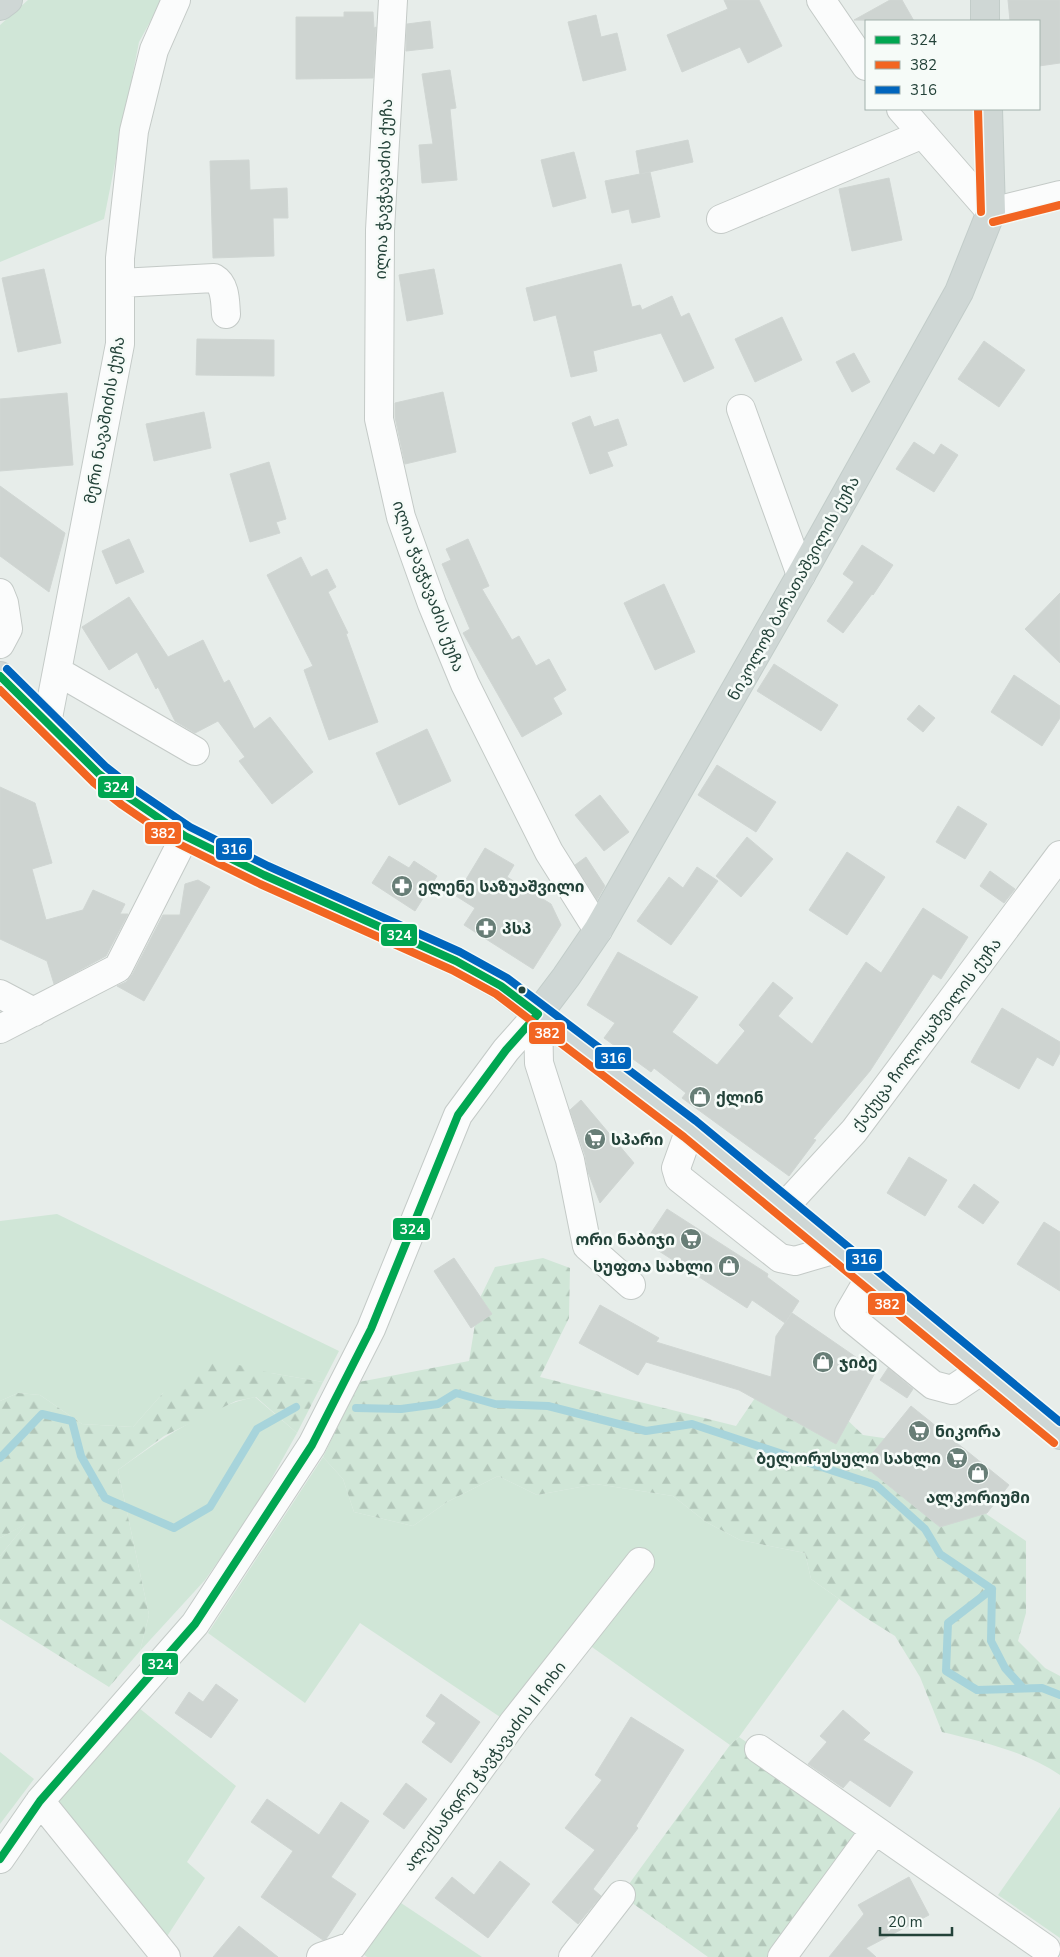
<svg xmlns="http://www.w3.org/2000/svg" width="1060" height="1957" font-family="'Nunito Sans','Noto Sans Georgian',sans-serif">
	<defs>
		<pattern id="forest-firs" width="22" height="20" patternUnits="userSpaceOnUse" patternTransform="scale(1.25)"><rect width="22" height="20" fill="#d0e6d7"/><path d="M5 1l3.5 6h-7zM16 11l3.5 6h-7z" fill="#b2c6b9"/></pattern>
	</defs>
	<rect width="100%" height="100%" fill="#e7edea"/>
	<path fill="#d0e6d7" d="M28 0H162L139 42 104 219 0 262V25Z
		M57 1214 339 1351 323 1382 271 1373 163 1393 133 1427 82 1424 40 1395 18 1393 0 1401V1221Z
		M255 1397 297 1433 254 1510 205 1580 140 1651 149 1615 118 1470C157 1442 208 1406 255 1397Z
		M323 1457 343 1479 354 1512 413 1526 447 1502 498 1476 537 1495 596 1484 673 1496 706 1522 740 1540 805 1553 811 1579 839 1599 739 1737 730 1745 568 1630 506 1721 360 1623 305 1703 208 1633Z
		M27 1523 0 1556V1538Z
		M139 1708 236 1786 187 1862 205 1878 164 1941 49 1801Z
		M0 1752 34 1779 0 1824Z
		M1060 1807V1938L998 1895Z
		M398 1901 482 1957H367L362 1953Z"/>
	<path fill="url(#forest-firs)" d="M543 1258 570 1268 569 1318 540 1377 736 1426 757 1395 840 1413 863 1435 890 1439 970 1503 1026 1541V1613L1018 1641 1045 1668 1060 1676V1775C1024 1751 983 1742 942 1732L920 1677 895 1636 863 1616 811 1579 805 1553 740 1540 706 1522 673 1496 596 1484 537 1495 498 1476 447 1502 413 1526 354 1512 343 1479 323 1457 359 1382 469 1361 479 1300 495 1267Z
		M215 1359 271 1373 323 1382 297 1433 256 1397 236 1401 164 1436 118 1470 149 1615 140 1651 109 1687 0 1619V1556L26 1524 0 1538V1401L18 1393 40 1395 82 1424 133 1427 163 1393Z
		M739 1737 875 1830 782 1957H708L621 1895 730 1745Z"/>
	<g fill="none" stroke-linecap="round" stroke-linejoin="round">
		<path stroke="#a7d4db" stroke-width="8" d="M356 1408 401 1409 438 1404 456 1393 495 1404 548 1406 646 1431 692 1424 876 1485 925 1529 940 1554 992 1589 948 1623 946 1671 977 1690 1042 1688 1060 1695
			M0 1458 42 1414 72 1421 81 1456 105 1498 174 1528 210 1507 257 1429 296 1407
			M992 1589 991 1641 1005 1668 1023 1688"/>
	</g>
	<path fill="#ced4d1" stroke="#d0d6d3" d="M724 0H759L782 46 748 63 740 47 682 72 667 35 728 9Z
		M890 0H902L914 21 854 20Z
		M1008 0H1060V63L1039 66V21H1010Z
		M344 12H373L374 28 376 27 373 78 296 79V17H344Z
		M596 15 601 37 617 33 626 70 583 81 568 22Z
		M430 21 433 48 406 51 407 24Z
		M450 70 456 108 450 109 457 180 422 183 419 145 433 144 422 74Z
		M688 140 693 162 640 174 636 151Z
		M574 152 586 198 553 207 541 160Z
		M249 160 250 190 287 188 288 218H273L274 256 213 258 210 161Z
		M650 172 660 217 632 223 629 209 612 213 605 181Z
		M889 178 902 240 852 251 839 189Z
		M621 264 632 307 640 305 642 310 672 296 681 317 689 313 714 368 684 382 661 333 593 351 597 371 571 377 556 315 534 321 526 288Z
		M44 269 61 343 18 352 2 278Z
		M434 269 443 314 407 321 399 275Z
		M782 317 802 360 755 382 735 339Z
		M197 339 274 340V376L196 375Z
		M984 341 1025 370 999 407 958 379Z
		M854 353 870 382 852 392 836 362Z
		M443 392 456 452 405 464 395 417V403Z
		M67 393 73 465 0 471V399Z
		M204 412 211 448 154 461 146 424Z
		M590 416 594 427 618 419 627 445 607 452 613 466 590 474 572 423Z
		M914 442 934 455 941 444 958 455 934 492 896 469Z
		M269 462 286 519 276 522 280 533 250 542 230 474Z
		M0 486 65 533 49 592 0 556Z
		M129 539 144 572 116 584 102 551Z
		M468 539 489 586 482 589 512 640 519 636 536 666 549 659 566 690 553 698 562 714 522 737 463 633 470 629 442 564 451 560 446 549Z
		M862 545 893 565 873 595 872 594 843 633 827 621 854 582 843 574Z
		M301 557 311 577 327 569 336 587 328 592 348 633 346 634 378 722 329 740 304 670 313 666 267 575Z
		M664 584 695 652 655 670 624 603Z
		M1060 593V663L1025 629Z
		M129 597 168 657 203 640 224 683 229 680 254 729 270 717 313 772 272 804 239 761 245 757 218 721 195 733 175 721 158 687 156 689 137 652 109 670 82 627Z
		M774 664 838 705 821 731 757 691Z
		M1014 675 1060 706V718L1042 746 991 712Z
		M919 705 935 718 923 732 907 719Z
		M427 729 451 781 399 805 376 753Z
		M717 765 776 802 756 832 698 795Z
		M0 787 35 803 52 863 32 869 46 920 83 910 93 890 125 904 120 914H128L106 956 54 984 47 961 0 939Z
		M600 795 629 832 604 851 575 815Z
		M958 806 987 824 965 859 936 842Z
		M747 837 773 859 741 897 716 876Z
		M485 848 514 865 507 877 551 904 561 925 533 969 464 925 475 908 456 896Z
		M847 852 885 877 847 935 809 910Z
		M389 856 409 868 414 861 437 876 415 911 372 883Z
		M586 857 605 886 597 900 575 865Z
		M697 867 718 881 671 945 637 921 669 877 683 888Z
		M990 871 1015 889 1004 903 980 886Z
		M198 880 210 887 144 1001 117 986 126 982 132 975 163 915H180L185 884Z
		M923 908 968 937 941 979 933 974 870 1071 813 1139 816 1140 789 1176 682 1098 686 1093 654 1068 651 1072 604 1038 615 1023 587 1005 618 952 698 997 672 1032 717 1065 745 1031 739 1025 773 982 793 998 778 1016 812 1044 866 962 881 973Z
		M1002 1008 1060 1042V1053L1053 1066 1037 1057 1019 1089 971 1062Z
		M581 1100 634 1163 600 1203 588 1172 585 1155 570 1110Z
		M909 1157 947 1180 925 1216 887 1193Z
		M974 1184 999 1202 983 1224 958 1207Z
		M667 1209 768 1274 767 1277 799 1301 785 1323 752 1300 747 1308 645 1242Z
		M1044 1222 1060 1232V1291L1017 1264Z
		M454 1258 492 1314 471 1328 434 1271Z
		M600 1305 659 1338 656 1342 771 1377 776 1336 792 1313 876 1371 836 1444 739 1390 646 1362 638 1375 579 1343Z
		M888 1368 913 1389 907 1398 880 1380Z
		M911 1406 1009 1485 987 1513 940 1527 863 1465Z
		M216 1684 238 1700 211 1738 175 1713 189 1692 203 1702Z
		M441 1694 480 1722 451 1763 422 1742 436 1723 426 1716Z
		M843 1710 870 1733 863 1740 913 1772 890 1807 850 1780 843 1788 808 1764 827 1742 820 1736Z
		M631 1717 684 1750 636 1826 638 1828 593 1889 601 1896 578 1924 552 1902 595 1850 565 1828 602 1780 595 1775Z
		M406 1783 427 1799 404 1829 383 1814Z
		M267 1799 319 1835 341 1802 369 1821 331 1877 356 1894 326 1939 323 1940 261 1897 293 1851 251 1822Z
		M500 1861 530 1884 488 1938 435 1898 452 1877 474 1895Z
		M909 1877 929 1915 866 1948 876 1957H829L864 1914 858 1905Z
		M239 1926 278 1957H213Z"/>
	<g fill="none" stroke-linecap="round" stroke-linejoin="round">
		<g stroke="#c4cac7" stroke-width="30">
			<path id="minor" d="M393 0 380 230 379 419 401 517 432 604 465 684 549 852 598 930
				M821 0 866 66
				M901 109 991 212 1060 195
				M721 219 923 134
				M120 283 214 278C226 285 225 302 226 314
				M741 409 801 575
				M0 593 4 603 8 629 0 644
				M57 671 195 751
				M47 723 120 344V258L134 131 154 50 176 0
				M0 994 34 1012
				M538 1014 539 1063 570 1160 587 1246 631 1285
				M0 1029 118 968 185 836
				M690 1129 676 1168 679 1178 780 1258 795 1261 836 1249
				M785 1206 854 1131 1060 855
				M870 1277 849 1313 852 1319 933 1385 952 1390 982 1370
				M759 1749 1046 1949
				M40 1801 166 1957
				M0 1859 40 1801 195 1624 312 1445 371 1329 458 1115 506 1050 538 1014
				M321 1957 352 1946 513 1723 640 1562
				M573 1957 621 1895
				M782 1957 875 1830"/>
		</g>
		<g stroke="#c2ccc9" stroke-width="30">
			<path id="major" d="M985 0V21
				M0 6 8 0
				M0 676 99 774 128 797 185 836 264 875 456 961 501 986 690 1129 1060 1435
				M538 1014 566 977 598 930 801 575 959 292 991 212 988 109"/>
		</g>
		<use href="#minor" stroke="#fbfcfc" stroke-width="28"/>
		<use href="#major" stroke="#cfd7d5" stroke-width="28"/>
		<g stroke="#f6fbf8" stroke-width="11">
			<path id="bus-1" d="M0 676 99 774 128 797 185 836 264 875 456 961 501 986 538 1014
				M0 1859 40 1801 195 1624 312 1445 371 1329 458 1115 506 1050 538 1014"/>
		</g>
		<g stroke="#f6fbf8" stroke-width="11">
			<path id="bus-2" d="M978 109 981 212
				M993 222 1060 205
				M0 690 93 782 122 805 179 844 260 884 452 970 496 994 684 1137 1054 1443"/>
		</g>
		<g stroke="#f6fbf8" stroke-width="11">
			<path id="bus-3" d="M7 669 106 767 134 789 190 827 268 866 460 952 507 978 696 1121 1060 1422"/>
		</g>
		<use href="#bus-1" stroke="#00a651" stroke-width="8"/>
		<use href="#bus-2" stroke="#f26522" stroke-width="8"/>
		<use href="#bus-3" stroke="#0065bd" stroke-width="8"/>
	</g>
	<defs>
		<g id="pharmacy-disc" transform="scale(1.125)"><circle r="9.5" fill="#687e77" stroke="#f6fbf8"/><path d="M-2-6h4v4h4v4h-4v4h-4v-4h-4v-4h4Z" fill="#fff"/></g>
		<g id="shop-disc" transform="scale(1.125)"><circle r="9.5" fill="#687e77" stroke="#f6fbf8"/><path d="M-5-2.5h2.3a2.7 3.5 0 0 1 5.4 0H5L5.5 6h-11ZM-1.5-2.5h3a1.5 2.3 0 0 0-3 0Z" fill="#fff"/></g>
		<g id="supermarket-disc" transform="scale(1.125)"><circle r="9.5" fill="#687e77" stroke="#f6fbf8"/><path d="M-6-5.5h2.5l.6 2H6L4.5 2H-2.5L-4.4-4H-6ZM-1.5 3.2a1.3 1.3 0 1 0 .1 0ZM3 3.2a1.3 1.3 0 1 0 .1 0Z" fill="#fff"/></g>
	</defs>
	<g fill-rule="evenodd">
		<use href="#pharmacy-disc" x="402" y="886"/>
		<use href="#pharmacy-disc" x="486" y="928"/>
		<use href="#shop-disc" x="700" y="1097"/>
		<use href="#supermarket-disc" x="595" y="1139"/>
		<use href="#supermarket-disc" x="691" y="1239"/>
		<use href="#shop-disc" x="729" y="1266"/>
		<use href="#shop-disc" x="823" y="1362"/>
		<use href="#supermarket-disc" x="919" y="1431"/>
		<use href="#supermarket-disc" x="957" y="1458"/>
		<use href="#shop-disc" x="978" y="1473"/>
	</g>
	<circle fill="#234239" stroke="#f6fbf8" stroke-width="2" cx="522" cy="990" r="4.5"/>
	<g text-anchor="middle" stroke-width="5" stroke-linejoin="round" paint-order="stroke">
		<g font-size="16" fill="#234239" stroke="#f6fbf8">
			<text transform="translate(383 189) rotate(-88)" y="6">ილია ჭავჭავაძის ქუჩა</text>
			<text transform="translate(104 420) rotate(-80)" y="6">მერი ნავაშიძის ქუჩა</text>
			<text transform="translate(429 586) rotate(70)" y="6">ილია ჭავჭავაძის ქუჩა</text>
			<text transform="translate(793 588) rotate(-61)" y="6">ნიკოლოზ ბარათაშვილის ქუჩა</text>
			<text transform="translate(926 1034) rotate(-53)" y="6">ქაქუცა ჩოლოყაშვილის ქუჩა</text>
			<text transform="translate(484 1766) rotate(-53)" y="6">ალექსანდრე ჭავჭავაძის II ჩიხი</text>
		</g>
		<g font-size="16" font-weight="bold" fill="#234239" stroke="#f6fbf8" text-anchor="start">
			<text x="418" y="892">ელენე საზუაშვილი</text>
			<text x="502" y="934">პსპ</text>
			<text x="716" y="1103">ქლინ</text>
			<text x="611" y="1145">სპარი</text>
			<text x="675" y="1245" text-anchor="end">ორი ნაბიჯი</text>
			<text x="713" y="1272" text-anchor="end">სუფთა სახლი</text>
			<text x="839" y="1368">ჯიბე</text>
			<text x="935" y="1437">ნიკორა</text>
			<text x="941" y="1464" text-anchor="end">ბელორუსული სახლი</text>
			<text x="978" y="1503" text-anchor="middle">ალკორიუმი</text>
		</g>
	</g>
	<g stroke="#f6fbf8" stroke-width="2">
		<rect x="97" y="775" width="38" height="24" rx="5" fill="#00a651"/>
		<rect x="144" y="821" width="38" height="24" rx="5" fill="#f26522"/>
		<rect x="215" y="837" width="38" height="24" rx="5" fill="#0065bd"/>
		<rect x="380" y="923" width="38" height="24" rx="5" fill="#00a651"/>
		<rect x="528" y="1021" width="38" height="24" rx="5" fill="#f26522"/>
		<rect x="594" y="1046" width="38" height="24" rx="5" fill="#0065bd"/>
		<rect x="392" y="1217" width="39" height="24" rx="5" fill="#00a651"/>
		<rect x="845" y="1248" width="38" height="24" rx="5" fill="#0065bd"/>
		<rect x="867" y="1292" width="39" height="24" rx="5" fill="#f26522"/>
		<rect x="141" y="1652" width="38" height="24" rx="5" fill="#00a651"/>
	</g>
	<g font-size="14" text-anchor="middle" font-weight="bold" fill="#fff">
		<text x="116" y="792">324</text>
		<text x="163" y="838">382</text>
		<text x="234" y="854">316</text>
		<text x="399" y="940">324</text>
		<text x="547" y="1038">382</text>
		<text x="613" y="1063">316</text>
		<text x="412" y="1234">324</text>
		<text x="864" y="1264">316</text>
		<text x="887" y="1309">382</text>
		<text x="160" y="1669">324</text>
	</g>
	<rect x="865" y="20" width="175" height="90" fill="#f6fbf8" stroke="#a2b1ac"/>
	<rect x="875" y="36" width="25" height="8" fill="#00a651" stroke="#a2b1ac"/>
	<text x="910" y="45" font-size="15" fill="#234239">324</text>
	<rect x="875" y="61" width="25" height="8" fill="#f26522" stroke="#a2b1ac"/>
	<text x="910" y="70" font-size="15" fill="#234239">382</text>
	<rect x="875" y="86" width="25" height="8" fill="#0065bd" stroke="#a2b1ac"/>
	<text x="910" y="95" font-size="15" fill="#234239">316</text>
	<path d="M880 1927v8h72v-8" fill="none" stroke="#234239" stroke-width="2.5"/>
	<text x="888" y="1927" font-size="15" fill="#234239" stroke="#f6fbf8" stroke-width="4" paint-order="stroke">20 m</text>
</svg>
